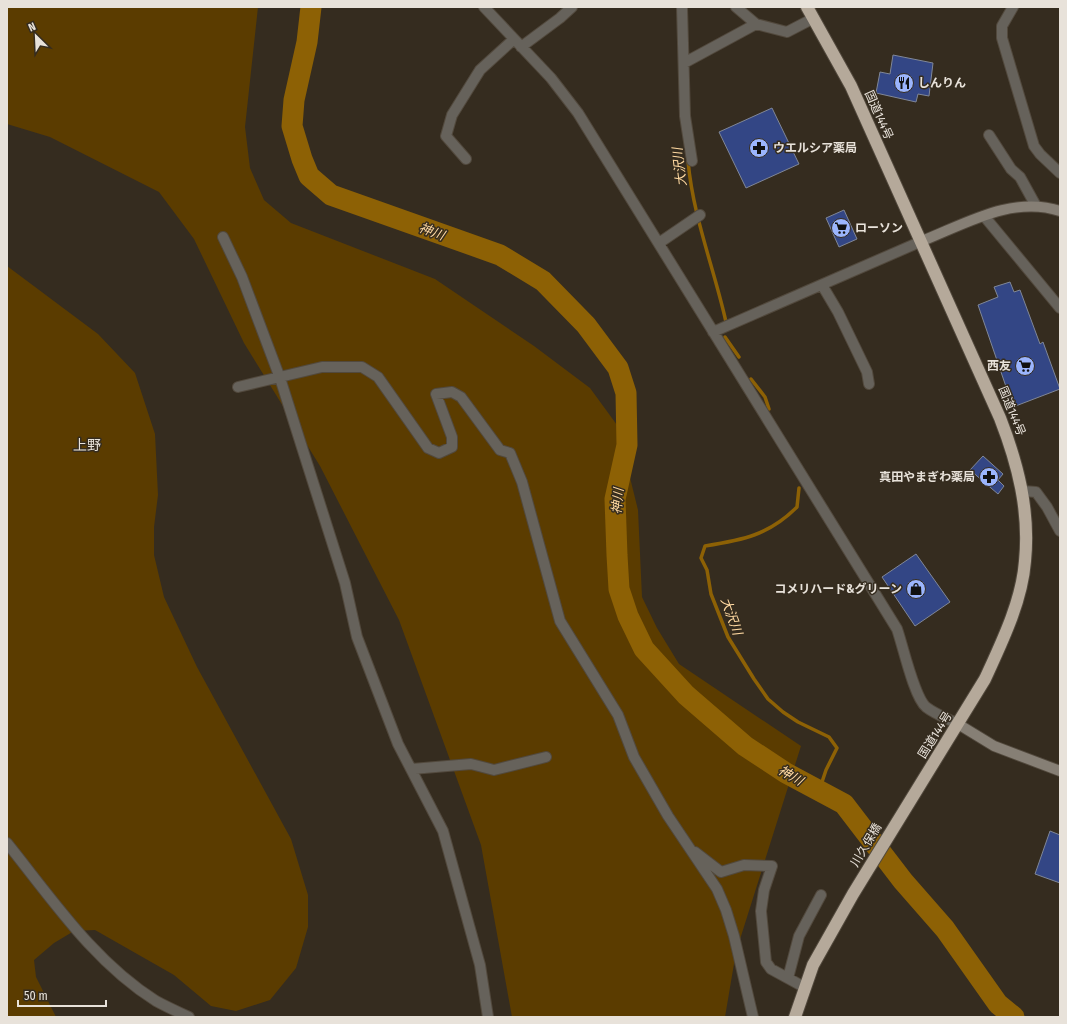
<svg xmlns="http://www.w3.org/2000/svg" width="1067" height="1024" font-family="'Fira Sans Condensed','Noto Sans JP',sans-serif">
	<rect width="100%" height="100%" fill="#352c1f"/>
	<path fill="#5b3c00" d="M7 7H258L245 127 250 168 264 200 291 223 435 279 534 346 590 388 617 425 638 510 642 597 657 628 679 664 801 746 736 952 725 1017H512L481 845 399 620 320 466 244 343 194 239 159 192 50 137 7 124Z
		M7 266 98 334 135 373 155 434 158 495 154 527V555L164 597 197 667 291 839 308 895V927L296 968 270 1000 236 1011 211 1006 174 975 95 930 74 931 54 943 34 960 36 977 56 1017H7Z"/>
	<g fill="none" stroke-linecap="round" stroke-linejoin="round">
		<path stroke="#8d6105" stroke-width="3.5" d="M688 161C693 217 714 268 726 322
			M725 337 739 357
			M751 379 765 397 769 409
			M799 488 797 507C769 535 743 540 705 546L701 558 707 570 711 594 728 637 754 679 768 699 783 712 798 722 829 737 837 748 826 770 819 791"/>
		<path stroke="#8d6105" stroke-width="21" d="M311 7 307 42 294 100 292 126 302 159 309 176 331 195 500 255 543 281 586 325 618 368 626 393 627 445 615 499 617 555 619 589 628 616 644 649 686 695 745 746 786 773 844 804 903 881 945 929 998 1004 1014 1017"/>
	</g>
	<path fill="#334685" stroke="#808797" d="M893 55 933 63 929 96 918 94 916 102 876 93 880 72 890 74Z
		M772 108 799 164 746 188 719 132Z
		M844 210 857 239 839 247 826 218Z
		M1010 282 1014 292 1020 290 1040 344 1043 342 1060 389 1013 407 978 305 998 297 994 287Z
		M983 456 1003 474 998 480 1004 486 998 494 970 470Z
		M916 554 950 602 915 626 882 577Z
		M1050 831 1060 835V883L1035 874Z"/>
	<g fill="none" stroke-linecap="round" stroke-linejoin="round">
		<g stroke="#52493d" stroke-width="12">
			<path id="street" d="M484 7 551 78 578 113 897 629C903 646 914 697 926 707 935 714 948 719 958 724
				M682 7 685 116 692 161
				M736 7 756 24 787 32 814 18
				M1013 7 1002 26V38L1034 146 1040 154 1060 173
				M521 47 560 18 572 7
				M684 63 756 24
				M989 135 1011 169 1020 177 1036 206
				M466 159 446 136 452 115 480 70 514 39
				M984 216 1060 308
				M223 237 242 277 280 378 345 583 357 637 398 744 443 831 480 965 488 1017
				M659 243 700 215
				M822 285 838 312 867 372 869 384
				M713 332 922 241
				M238 387 322 367H362L378 377 428 448 439 453 452 447V437L436 394 452 392 461 397 500 450 510 453 522 482 560 621 618 715 634 757 668 816 717 889 726 910 734 936 753 1017
				M1023 491 1036 492 1047 507 1060 531
				M412 769 471 764 494 770 546 757
				M7 843C52 899 94 962 156 1001 167 1007 178 1012 189 1017
				M695 852 721 872 744 865 772 866 764 890 761 911 766 962 771 969 804 987
				M788 978 799 936 821 895"/>
		</g>
		<g stroke="#52493d" stroke-width="12">
			<path id="secondary" d="M922 241C965 224 1013 195 1060 211
				M958 724 994 746 1060 771"/>
		</g>
		<g stroke="#52493d" stroke-width="14">
			<path id="highway" d="M795 1017 813 965 853 894 985 679C1002 642 1022 601 1025 561 1030 511 1018 464 1000 418L851 86 807 7"/>
		</g>
		<use href="#street" stroke="#66625b" stroke-width="10"/>
		<use href="#secondary" stroke="#867f75" stroke-width="10"/>
		<use href="#highway" stroke="#b5a99a" stroke-width="12"/>
	</g>
	<defs>
		<g id="restaurant-disc" transform="scale(1)"><circle r="9.5" fill="#9bb5fd" stroke="#352c1f"/><path d="M-5-6h1v4h1v-4h1v4h1v-4h1v5L-1.5 .5V6h-2V.5L-5-1ZM5-6V6H3V1.5H1.5Q1.5-4 5-6Z" fill="#111"/></g>
		<g id="pharmacy-disc" transform="scale(1)"><circle r="9.5" fill="#9bb5fd" stroke="#352c1f"/><path d="M-2-6h4v4h4v4h-4v4h-4v-4h-4v-4h4Z" fill="#111"/></g>
		<g id="supermarket-disc" transform="scale(1)"><circle r="9.5" fill="#9bb5fd" stroke="#352c1f"/><path d="M-6-5.5h2.5l.6 2H6L4.5 2H-2.5L-4.4-4H-6ZM-1.5 3.2a1.3 1.3 0 1 0 .1 0ZM3 3.2a1.3 1.3 0 1 0 .1 0Z" fill="#111"/></g>
		<g id="shop-disc" transform="scale(1)"><circle r="9.5" fill="#9bb5fd" stroke="#352c1f"/><path d="M-5-2.5h2.3a2.7 3.5 0 0 1 5.4 0H5L5.5 6h-11ZM-1.5-2.5h3a1.5 2.3 0 0 0-3 0Z" fill="#111"/></g>
	</defs>
	<g fill-rule="evenodd">
		<use href="#restaurant-disc" x="904" y="83"/>
		<use href="#pharmacy-disc" x="759" y="148"/>
		<use href="#supermarket-disc" x="841" y="228"/>
		<use href="#supermarket-disc" x="1025" y="366"/>
		<use href="#pharmacy-disc" x="989" y="477"/>
		<use href="#shop-disc" x="916" y="589"/>
	</g>
	<g text-anchor="middle" stroke-width="3" stroke-linejoin="round" paint-order="stroke">
		<g font-size="12" font-weight="bold" fill="#e8e2da" stroke="#352c1f" text-anchor="start">
			<text x="918" y="87">しんりん</text>
			<text x="773" y="152">ウエルシア薬局</text>
			<text x="855" y="232">ローソン</text>
			<text x="1011" y="370" text-anchor="end">西友</text>
			<text x="975" y="481" text-anchor="end">真田やまぎわ薬局</text>
			<text x="902" y="593" text-anchor="end">コメリハード&amp;グリーン</text>
		</g>
		<g font-size="12" fill="#e8e2da" stroke="#352c1f">
			<text transform="translate(879 115) rotate(66)" y="4">国道144号</text>
			<text transform="translate(1012 411) rotate(68)" y="4">国道144号</text>
			<text transform="translate(935 735) rotate(-58)" y="4">国道144号</text>
			<text transform="translate(866 845) rotate(-59)" y="4">川久保橋</text>
		</g>
		<g font-size="13" font-style="italic" fill="#ffd9a1" stroke="#352c1f">
			<text transform="translate(679 167) rotate(-97)" y="5">大沢川</text>
			<text transform="translate(432 231) rotate(20)" y="5">神川</text>
			<text transform="translate(617 501) rotate(-85)" y="5">神川</text>
			<text transform="translate(732 616) rotate(70)" y="5">大沢川</text>
			<text transform="translate(791 775) rotate(30)" y="5">神川</text>
		</g>
		<g font-size="14" fill="#e8e2da" stroke="#352c1f">
			<text x="87" y="450">上野</text>
		</g>
	</g>
	<rect width="1067" height="1024" fill="none" stroke="#e8e2da" stroke-width="16"/>
	<g transform="translate(36 36) rotate(336)" stroke="#352c1f" stroke-width="3" paint-order="stroke">
	<path d="M0-3L7 15L0 10L-7 15Z" fill="#e8e2da"/>
	<text y="-6" font-size="11" font-weight="bold" text-anchor="middle" fill="#e8e2da">N</text>
	</g>
	<path d="M18 1000v6h88v-6" fill="none" stroke="#e8e2da" stroke-width="2"/>
	<text x="24" y="1000" font-size="12" fill="#e8e2da" stroke="#352c1f" stroke-width="3" paint-order="stroke">50 m</text>
</svg>
